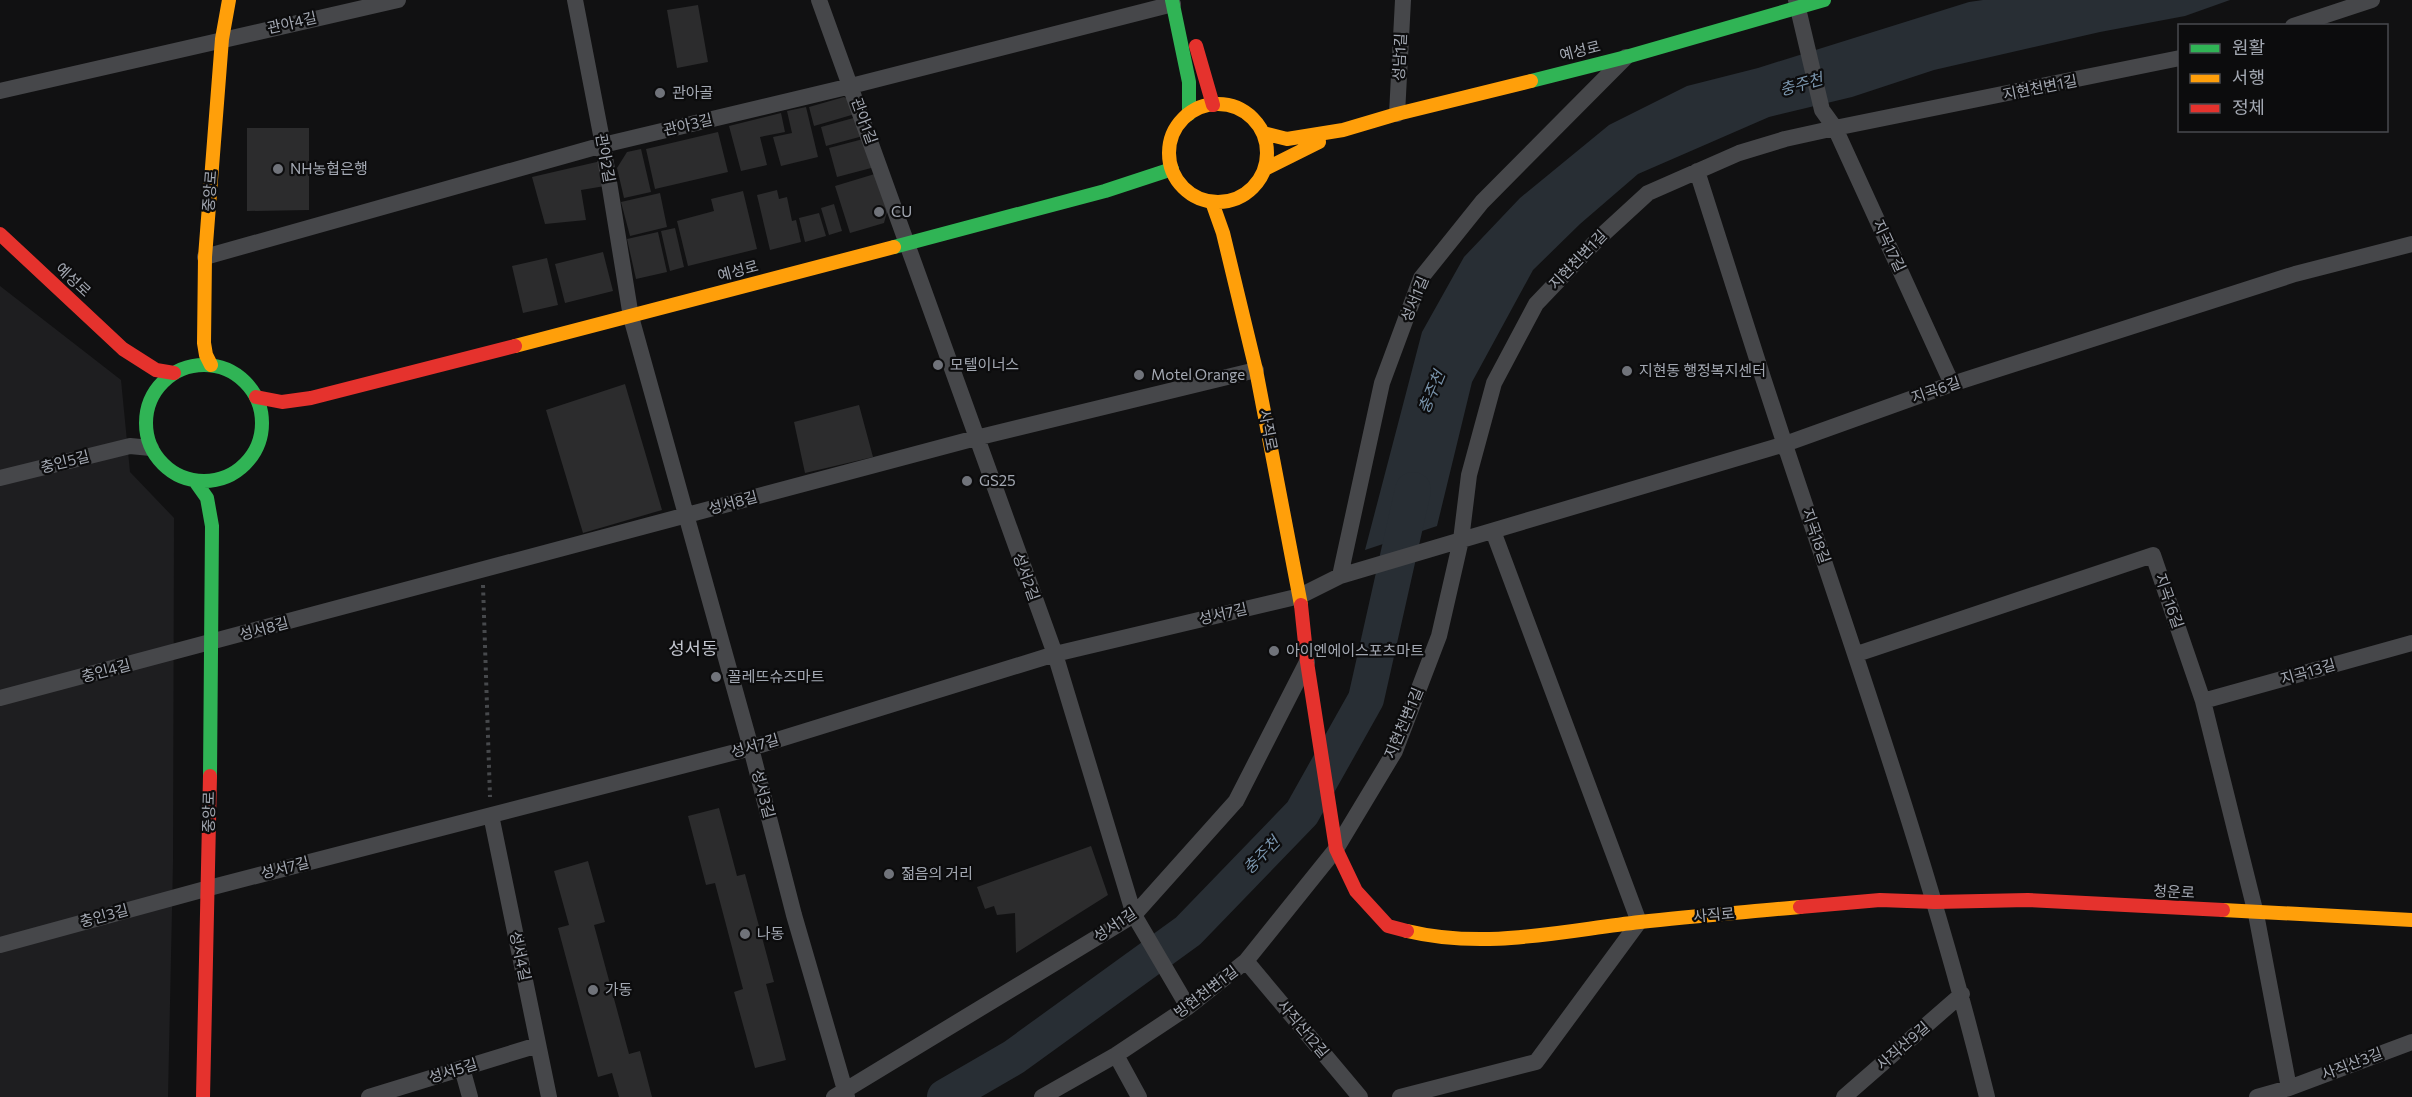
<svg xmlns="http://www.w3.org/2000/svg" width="2412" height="1097" font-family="Commissioner,'Noto Sans KR',sans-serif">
	<rect width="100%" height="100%" fill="#111112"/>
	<path fill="#1e1e20" d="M0 286 121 380 130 472 174 518 173 863 168 1097H0Z"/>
	<path fill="#282e34" d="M1983 0H2230L2185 16 2100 32 1934 70 1852 97 1769 117 1638 174 1580 224 1533 270 1472 382 1437 526 1365 550 1422 332 1464 257 1520 198 1609 125 1687 86 1758 68 1969 2Z"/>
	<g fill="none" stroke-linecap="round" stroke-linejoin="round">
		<path stroke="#282e34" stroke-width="36" d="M945 1097 1014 1057 1188 931 1302 813 1366 699 1413 490"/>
	</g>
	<path fill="#2c2c2d" d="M698 5 708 62 677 68 667 10Z
		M844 97 851 101 855 114 814 126 809 107Z
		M806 107 818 157 781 166 773 137 792 133 787 111Z
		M781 113 785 132 760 137 767 165 741 171 729 126Z
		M857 117 863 136 826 146 821 127Z
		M247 128H309V210L247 211Z
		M718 132 728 172 655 189 646 149Z
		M867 138 875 167 837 177 829 148Z
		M641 149 651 192 624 198 617 168 627 152Z
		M601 161 605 186 581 190 586 220 545 224 532 177Z
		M878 173 888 208 884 223 850 233 835 186Z
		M777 190 779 199 787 197 792 221 796 220 801 242 770 250 757 195Z
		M743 191 757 249 688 266 677 221 714 211 711 199Z
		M660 193 667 227 630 236 621 202Z
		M834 204 842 231 829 235 821 208Z
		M819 213 826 236 805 242 799 218Z
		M675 228 684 267 670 271 661 231Z
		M658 232 667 272 636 279 627 239Z
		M603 252 613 291 565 303 555 264Z
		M547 258 558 305 523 313 512 266Z
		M625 384 662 510 583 533 546 410Z
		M859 405 873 457 805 473 794 422Z
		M719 808 737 876 745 874 774 982 766 984 786 1060 755 1068 734 992 743 989 715 883 706 885 688 816Z
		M1091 846 1108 895 1016 953 1015 913 997 915 994 906 985 909 977 887Z
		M588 861 605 922 594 925 629 1054 640 1051 652 1097H619L612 1073 598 1077 558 928 569 925 554 871Z"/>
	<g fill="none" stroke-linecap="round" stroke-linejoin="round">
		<path stroke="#47494c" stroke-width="4" stroke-dasharray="3 4.5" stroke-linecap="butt" d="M483 585 490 797"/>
		<path stroke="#46474a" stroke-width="16" d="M575 0 603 145 631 317 751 748 794 915 847 1097
			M819 0 1055 654 1134 915 1188 1007
			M1796 0 1822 110 1835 128 1952 384
			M2293 26 2372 0
			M0 91 398 0
			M1397 114 1403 0
			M1697 171C1726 263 1755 354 1785 445 1857 661 1933 876 1987 1097
			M205 257 603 145 851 86 1173 4
			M0 478 130 446 151 448
			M1340 576 1382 383 1421 278 1482 202 1626 57
			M1857 654 2153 555 2203 701 2256 914 2289 1088
			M0 698 976 438 1256 370
			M2203 701 2412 643
			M491 815 549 1097
			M0 945 209 888 751 748 1055 654 1300 596 1340 576 1785 444 1952 384 2295 274 2412 244
			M1246 961 1360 1097
			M1116 1055 1139 1097
			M462 1068 470 1097
			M369 1097 538 1045
			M834 1097 1134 915 1236 801 1307 662
			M1042 1097 1116 1055 1188 1007 1246 961 1336 849 1395 751 1439 636 1461 540 1469 475 1494 383 1536 304 1599 238 1648 193 1739 153 1785 139 1835 128 2180 58
			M1400 1097 1536 1062 1639 922 1493 531
			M1844 1097 1962 994
			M2257 1097 2289 1088 2412 1042"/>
		<path stroke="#30b455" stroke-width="14" d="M1172 0 1189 82V114
			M1531 81 1626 57 1824 0
			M894 247 1105 191 1172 169
			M146 423a58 58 0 1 1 116 0a58 58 0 1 1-116 0Z
			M195 481 207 498 212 526 210 776"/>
		<path stroke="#ff9f0a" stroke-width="14" d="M1169 153a49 49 0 1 1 98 0a49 49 0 1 1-98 0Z
			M1263 133 1287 139 1343 130 1397 114 1531 81
			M1265 169 1319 142
			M1212 202 1223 233 1256 370 1301 605
			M515 346 894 247
			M211 365 206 355 204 343 205 257 222 39 229 0
			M2223 910 2412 920
			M1407 931C1486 950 1561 931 1640 922 1693 916 1747 912 1800 907"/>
		<path stroke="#e5322d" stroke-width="14" d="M1196 46 1213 105
			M0 234 123 349 156 370 174 373
			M256 397 282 402 311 398 515 346
			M1301 605 1307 662 1336 849 1356 891 1388 926 1407 931
			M1800 907 1880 900 1935 902 2028 900 2223 910
			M203 1097 210 776"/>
	</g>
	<g fill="#70737a" stroke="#0c0c0d" stroke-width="2">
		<circle cx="660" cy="93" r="6"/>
		<circle cx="278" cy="169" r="6"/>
		<circle cx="879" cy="212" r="6"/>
		<circle cx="938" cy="365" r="6"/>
		<circle cx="1627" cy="371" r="6"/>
		<circle cx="1139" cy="375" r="6"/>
		<circle cx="967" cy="481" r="6"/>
		<circle cx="1274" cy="651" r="6"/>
		<circle cx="716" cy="677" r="6"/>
		<circle cx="889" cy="874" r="6"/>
		<circle cx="745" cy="934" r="6"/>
		<circle cx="593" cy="990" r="6"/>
	</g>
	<g text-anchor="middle" stroke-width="4.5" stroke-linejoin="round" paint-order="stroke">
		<g font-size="15" fill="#a3a8b2" stroke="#0c0c0d">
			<text transform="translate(292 23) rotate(-13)" y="5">관아4길</text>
			<text transform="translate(1580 51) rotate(-14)" y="5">예성로</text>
			<text transform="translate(1400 57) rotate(-87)" y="5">성남1길</text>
			<text transform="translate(2040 88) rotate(-11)" y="5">지현천변1길</text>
			<text transform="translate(864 121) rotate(70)" y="5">관아1길</text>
			<text transform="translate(688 125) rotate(-13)" y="5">관아3길</text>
			<text transform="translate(605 158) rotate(80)" y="5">관아2길</text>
			<text transform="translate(210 191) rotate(-86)" y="5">중앙로</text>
			<text transform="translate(1889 246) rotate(65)" y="5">지곡17길</text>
			<text transform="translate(1578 260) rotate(-46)" y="5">지현천변1길</text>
			<text transform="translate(738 271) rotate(-15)" y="5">예성로</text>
			<text transform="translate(73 280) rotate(43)" y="5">예성로</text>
			<text transform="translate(1415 299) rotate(-67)" y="5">성서1길</text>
			<text transform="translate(1936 390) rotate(-19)" y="5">지곡6길</text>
			<text transform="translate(1268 430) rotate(79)" y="5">사직로</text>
			<text transform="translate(65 462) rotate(-14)" y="5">충인5길</text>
			<text transform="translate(733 503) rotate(-15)" y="5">성서8길</text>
			<text transform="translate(1816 536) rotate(71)" y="5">지곡18길</text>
			<text transform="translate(1026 577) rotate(70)" y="5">성서2길</text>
			<text transform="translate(2169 601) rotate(71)" y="5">지곡16길</text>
			<text transform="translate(1223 614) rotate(-13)" y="5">성서7길</text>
			<text transform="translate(264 629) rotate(-15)" y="5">성서8길</text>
			<text transform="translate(106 671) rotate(-15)" y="5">충인4길</text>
			<text transform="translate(2308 672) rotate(-16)" y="5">지곡13길</text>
			<text transform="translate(1404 723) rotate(-67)" y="5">지현천변1길</text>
			<text transform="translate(755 746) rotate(-16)" y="5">성서7길</text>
			<text transform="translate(763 794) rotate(75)" y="5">성서3길</text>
			<text transform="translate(209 812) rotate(-89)" y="5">중앙로</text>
			<text transform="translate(285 868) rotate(-14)" y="5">성서7길</text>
			<text transform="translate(2174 892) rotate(3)" y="5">청운로</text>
			<text transform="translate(1714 915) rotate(-5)" y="5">사직로</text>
			<text transform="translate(104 916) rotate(-15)" y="5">충인3길</text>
			<text transform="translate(1115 925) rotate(-34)" y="5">성서1길</text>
			<text transform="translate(520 956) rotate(78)" y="5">성서4길</text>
			<text transform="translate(1206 992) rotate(-37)" y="5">빙현천변1길</text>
			<text transform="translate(1303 1029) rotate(50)" y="5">사직산12길</text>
			<text transform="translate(1903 1046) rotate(-41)" y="5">사직산9길</text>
			<text transform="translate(2352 1064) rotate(-21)" y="5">사직산3길</text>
			<text transform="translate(453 1071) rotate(-17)" y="5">성서5길</text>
		</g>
		<g font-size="15" fill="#a3a8b2" stroke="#0c0c0d" text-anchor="start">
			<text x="672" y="98">관아골</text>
			<text x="290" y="174">NH농협은행</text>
			<text x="891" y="217">CU</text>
			<text x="950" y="370">모텔이너스</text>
			<text x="1639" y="376">지현동 행정복지센터</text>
			<text x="1151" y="380">Motel Orange</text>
			<text x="979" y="486">GS25</text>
			<text x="1286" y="656">아이엔에이스포츠마트</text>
			<text x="728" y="682">꼴레뜨슈즈마트</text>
			<text x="901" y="879">젊음의 거리</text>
			<text x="757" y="939">나동</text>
			<text x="605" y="995">가동</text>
		</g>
		<g font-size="16" font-style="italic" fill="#7a95ad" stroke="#0c0c0d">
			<text transform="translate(1801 84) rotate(-16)" y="6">충주천</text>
			<text transform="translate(1431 392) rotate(-67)" y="6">충주천</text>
			<text transform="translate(1261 855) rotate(-46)" y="6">충주천</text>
		</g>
		<g font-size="18" fill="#c3c6cf" stroke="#0c0c0d">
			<text x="693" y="655">성서동</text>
		</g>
	</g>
	<rect x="2178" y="24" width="210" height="108" fill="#0c0c0d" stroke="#484a4f" stroke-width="1.5"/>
	<rect x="2190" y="44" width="30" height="9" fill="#30b455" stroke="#484a4f" stroke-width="1.5"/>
	<text x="2232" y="54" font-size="18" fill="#a3a8b2">원활</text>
	<rect x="2190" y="74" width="30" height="9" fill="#ff9f0a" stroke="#484a4f" stroke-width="1.5"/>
	<text x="2232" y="84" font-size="18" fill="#a3a8b2">서행</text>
	<rect x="2190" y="104" width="30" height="9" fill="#e5322d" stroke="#484a4f" stroke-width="1.5"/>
	<text x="2232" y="114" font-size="18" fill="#a3a8b2">정체</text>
</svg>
